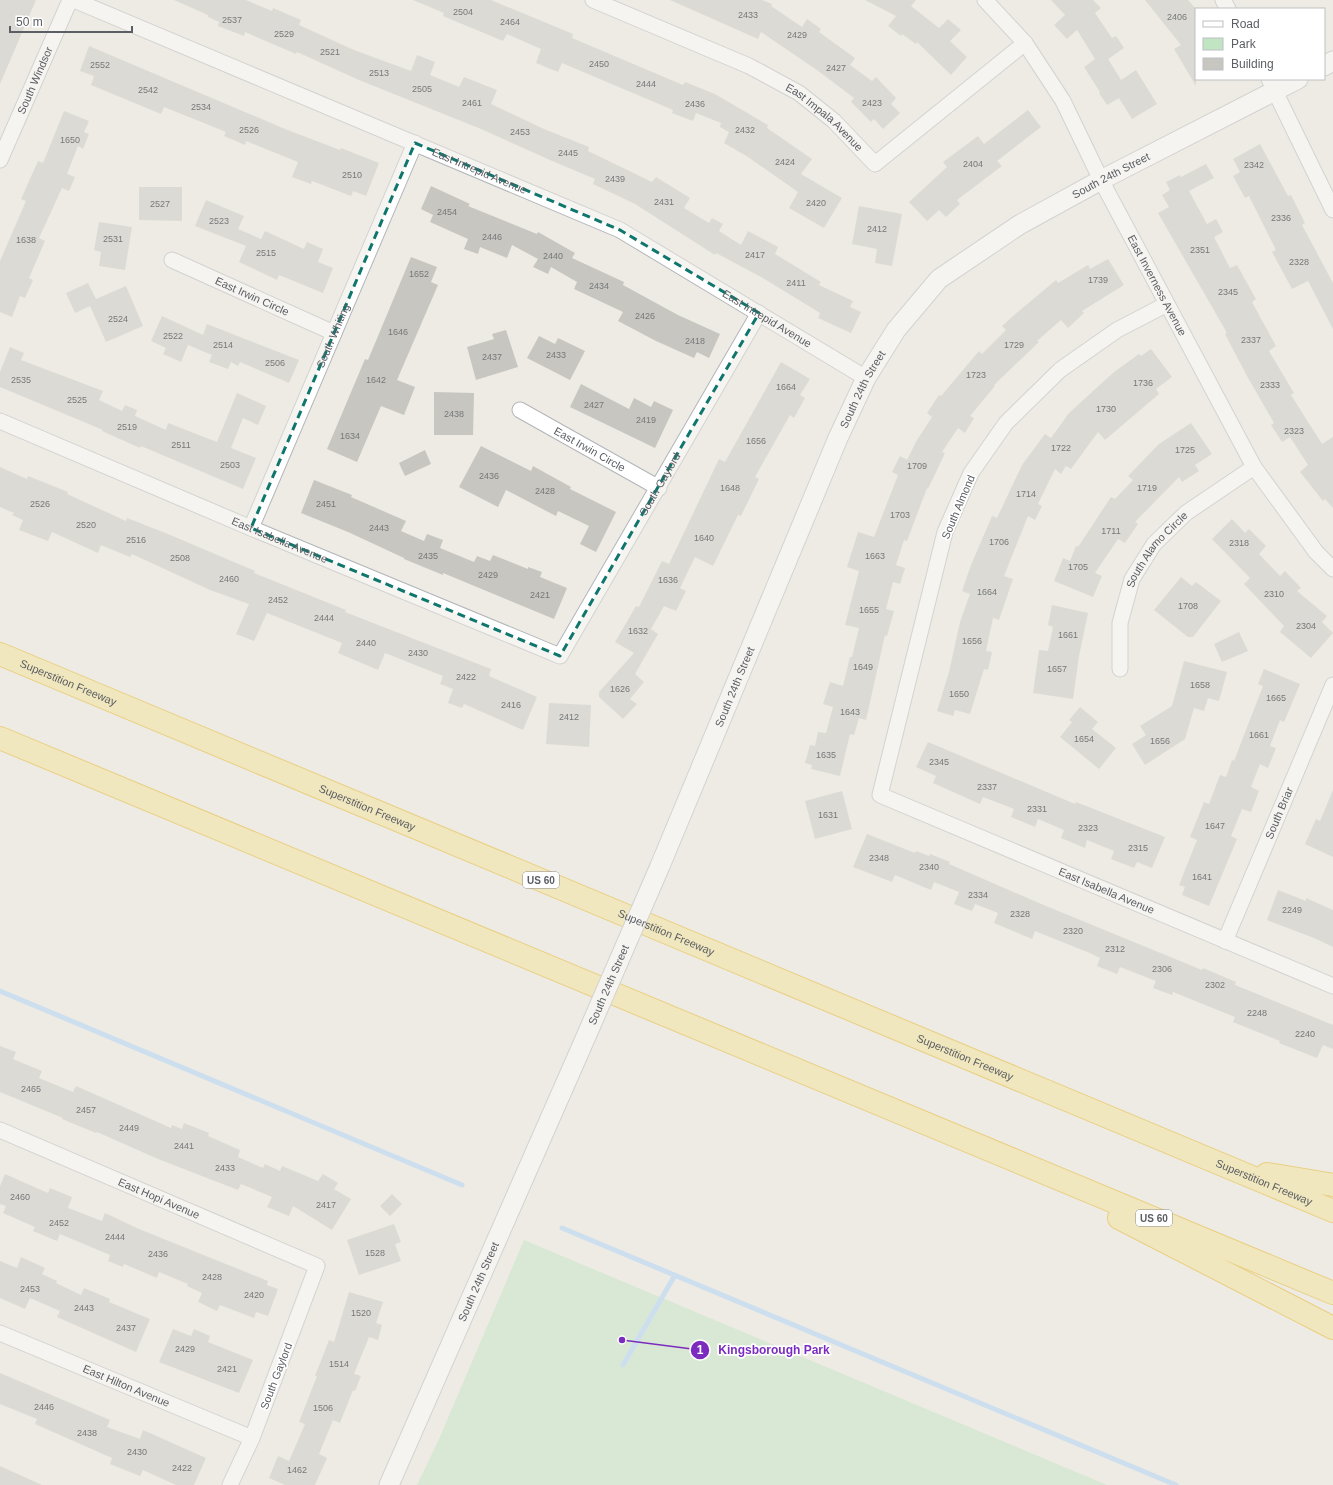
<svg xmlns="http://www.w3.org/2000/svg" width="1333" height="1485" font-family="Arial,sans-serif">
	<rect width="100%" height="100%" fill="#edebe3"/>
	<path fill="#c1e4c3" d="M524 1240 1107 1485H417L439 1439Z"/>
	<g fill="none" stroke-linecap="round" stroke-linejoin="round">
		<path stroke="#a6d1fa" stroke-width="5" d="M0 991 462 1185
			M562 1228 1176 1485
			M623 1365 675 1275"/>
	</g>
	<path fill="#c8c6c0" d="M0 0H36L0 84Z
		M174 0H246L272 11 273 8 301 20 299 25 354 50 411 71 417 55 435 62 430 75 459 87 464 77 497 90 491 104 544 129 589 147 588 151 652 182 656 177 690 198 684 208 709 223 712 218 723 224 719 231 741 245 748 231 778 247 775 254 821 282 819 285 853 301 850 307 861 312 851 333 818 318 820 313 761 277 716 253 715 255 635 204 593 184 595 179 550 160 481 129 359 80 297 52 296 54 245 32 244 36 218 26 219 22 208 17V15Z
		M413 0H491L573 34 572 38 683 85 685 82 715 94 768 125 767 128 812 159 801 174 842 198 824 228 789 208 798 192 748 157 724 143 729 132 720 127 721 123 696 113 693 121 672 113 673 110 562 63 558 72 536 63 541 49 507 34 503 41 443 16 444 13Z
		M670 0H762L772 4 771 6 802 27 807 19 821 29 819 32 855 58 850 65 872 81 876 77 896 98 891 104 900 113 883 129 874 119 871 122 851 102 854 98 817 70 761 32 758 39Z
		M865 0H916L911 6 939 28 948 19 961 30 950 41 967 57 951 75 917 42 916 44 902 34 901 36 888 26 896 16Z
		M1051 0H1093L1101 8 1095 13 1112 38 1116 36 1124 48 1108 59 1121 80 1136 70 1157 104 1132 119 1119 98 1107 105 1099 93 1100 92 1084 67 1095 59 1077 30 1067 39 1054 25 1065 15Z
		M1145 0H1188L1196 9V86L1174 49 1181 45Z
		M89 46 285 129 340 150 341 148 379 163 366 196 353 191 351 196 312 181 311 184 292 177 298 162 246 141 245 145 224 136 226 132 164 107 161 114 91 85 94 76 80 71Z
		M1028 110 1041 127 997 161 1002 166 957 200 960 204 946 217 939 210 927 221 909 202 947 167 943 162 978 136 984 144Z
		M64 111 89 121 84 132 89 134 83 149 78 146 67 174 75 177 69 191 62 188 51 212 39 238 45 241 29 278 33 280 25 298 20 296 12 317 0 312V261L26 201 21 199 38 161 43 163Z
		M1260 144 1288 196 1291 195 1305 223 1302 225 1333 283V329L1308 281 1292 289 1272 252 1276 250 1249 196 1245 198 1233 176 1240 172 1233 159Z
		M1206 164 1214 178 1189 191 1207 224 1216 219 1223 232 1214 237 1230 268 1237 265 1256 299 1252 302 1276 346 1269 351 1294 393 1291 395 1322 444 1333 437V508L1325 499 1323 501 1300 472 1308 465 1290 437 1282 442 1271 425 1274 423 1247 376 1225 334 1227 333 1158 213 1169 207 1162 195 1170 190 1166 182 1180 175 1181 177Z
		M431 186 470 204 468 206 537 234 538 232 575 253 572 258 624 282 623 285 678 315 720 334 709 358 697 352 694 358 656 341 618 321 623 312 574 289 577 282 551 267 548 274 533 267 538 259 512 245 507 258 480 247 478 254 464 249 468 239 430 222 433 215 421 209Z
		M139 187H182V221L139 220Z
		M206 200 244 216 238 229 261 239 265 231 304 249 307 242 323 249 318 262 333 268 323 293 279 275 277 280 239 262 246 246 195 226Z
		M859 206 902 214 892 266 875 263 877 249 852 244Z
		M99 222 132 227 125 270 99 266 101 252 94 250Z
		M411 257 437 267 431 282 438 285 397 380 415 387 404 415 381 406 357 462 327 449 365 359 368 360Z
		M1108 259 1124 285 1082 311 1084 313 1068 328 1061 320 1037 341 1039 342 994 385 995 386 970 416 974 418 965 433 958 428 942 452 945 453 928 489 927 488 907 541 904 540 896 565 905 568 900 584 893 582 886 609 894 611 887 636 885 635 866 720 859 718 854 735 850 734 840 776 811 769 812 765 805 763 810 745 815 746 818 732 826 733 833 707 823 704 830 682 843 686 850 657H852L859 628 845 625 859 571 847 567 858 532 874 537 898 475 892 472 900 456 907 460 917 440 932 417 927 413 939 395 941 396 979 351 982 354 1006 330 1002 326 1013 316 1056 280 1058 283 1088 265 1090 269Z
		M88 283 96 299 126 286 143 326 106 342 90 306 75 313 66 293Z
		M162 316 203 335 207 324 299 360 289 383 240 362 238 366 231 362 228 369 209 362 212 355 188 345 181 362 163 354 166 348 151 341Z
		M506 330 518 367 476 380 467 347 494 339 492 334Z
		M539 336 555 344 558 338 585 351 570 380 527 358Z
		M10 347 24 353 21 360 103 391 99 400 122 411 125 405 137 410 135 416 166 430 168 423 217 442 237 393 266 406 258 425 243 418 231 448 256 458 243 489 141 446 140 448 102 431 103 430 0 387V372Z
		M1151 349 1172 377 1156 389 1159 394 1105 440 1098 432 1071 469 1066 466 1061 474 1055 469 1038 504 1042 506 1035 520 1028 516 1004 576 1013 579 999 620 993 618 986 651 992 652 988 670 984 669 970 714 955 710 953 716 937 711 949 672 960 622 970 594 962 591 971 565 992 516 997 518 1022 465 1045 434 1051 438 1069 413 1114 372 1139 354 1141 356Z
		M781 362 810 379 800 395 805 398 794 418 790 415 755 477 759 479 741 516 738 515 713 566 695 557 680 588 686 591 676 611 664 606 651 629 658 634 635 674 644 682 630 699 637 704 623 719 599 697V692L634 653 615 642 636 606 639 607 662 561 669 564 719 459 725 462Z
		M581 384 629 409 634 398 651 407 654 401 673 410 655 448 570 407Z
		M434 392 474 393 473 435H434Z
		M1191 423 1212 454 1195 465 1199 471 1182 482 1179 477 1135 522 1138 524 1125 543 1118 539 1095 573 1102 576 1093 597 1054 581 1063 558 1070 561 1076 546 1078 547 1111 497 1115 499 1133 480 1128 476 1159 444Z
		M481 446 531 471 533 466 571 487 570 489 616 512 596 552 580 544 589 526 558 511 556 516 506 490 498 507 459 487Z
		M425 450 431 464 405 476 399 463Z
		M0 467 27 479 28 476 68 492 67 494 126 521 127 518 168 534 255 571 254 573 346 610 345 612 491 669 489 676 537 697 523 730 464 704 462 708 448 703 453 689 440 684 443 676 385 653 378 670 338 653 342 643 267 613 254 641 236 634 249 604 210 590 132 554 130 557 101 545 98 553 52 532 48 541 19 530 23 520 12 515 14 513 0 507Z
		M314 480 352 495 351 497 406 521 401 531 424 541 427 534 443 540 440 548 474 562 477 556 490 561 493 555 528 569V567L542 572 540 577 567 588 554 619 443 573V575L404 559V558L348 532 301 513Z
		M1232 519 1245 533 1249 529 1266 546 1259 554 1280 576 1285 571 1301 588 1297 591 1327 616 1322 622 1333 633 1311 658 1280 632 1284 626 1244 584 1250 578 1212 539Z
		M1181 577 1192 586 1196 582 1221 601 1193 637H1188L1154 610Z
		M1052 605 1088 613 1079 656 1073 699 1033 693 1039 650 1048 651 1053 627 1048 625Z
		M1239 632 1248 651 1222 662 1214 644Z
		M1184 661 1227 672 1219 701 1208 698 1204 711 1194 708 1185 739 1145 765 1132 744 1146 735 1140 726 1172 706Z
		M1264 669 1300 684 1284 722 1280 720 1270 746 1276 748 1268 768 1260 764 1251 787 1259 791 1251 812 1242 809 1231 836 1237 839 1209 906 1182 895 1185 887 1179 885 1197 840 1190 837 1204 802 1209 804 1220 775 1226 777 1232 760 1234 761 1263 686 1258 684Z
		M549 703 591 705 589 747 546 744Z
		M1080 707 1098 722 1092 729 1116 748 1099 769 1060 737 1072 722 1069 720Z
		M928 742 1075 804 1076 802 1165 837 1152 868 1137 862 1134 868 1111 859 1114 851 1087 840 1085 848 1061 838 1064 830 1038 819 1035 827 1011 817 1014 809 983 797 980 804 933 783 936 776 916 767Z
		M1333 790V857L1305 844 1316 819 1320 821Z
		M842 791 852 829 815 839 805 801Z
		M867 834 915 853 916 851 929 856 930 854 950 862 949 864 1046 906 1202 970 1203 968 1236 982 1235 985 1333 1025V1049L1323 1045 1317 1058 1279 1043 1280 1041 1233 1022 1235 1017 1173 992 1172 995 1153 988 1156 981 1120 967 1117 974 1097 966 1100 958 1092 954 1035 931 1032 939 994 923 998 913 975 904 972 911 954 904 959 892 934 882 931 890 895 875 892 882 853 867Z
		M1278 890 1306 901V898L1333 910V947L1314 938 1267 920Z
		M0 1046 16 1052 13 1059 42 1071 39 1078 73 1092 76 1086 171 1128 172 1125 182 1129 184 1123 209 1133 208 1136 240 1150 238 1157 263 1168 265 1164 280 1171 282 1166 318 1181 323 1174 338 1183 334 1189 351 1199 332 1230 293 1206 289 1216 267 1207 272 1197 241 1184 238 1190 158 1159 97 1132 96 1133 62 1119 63 1118 0 1092Z
		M5 1174 48 1193 50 1188 72 1197 68 1208 102 1221 105 1213 139 1229 268 1281 267 1285 278 1289 268 1316 256 1312 254 1318 220 1305 217 1311 198 1302 202 1293 187 1286 188 1284 159 1272 157 1278 124 1264 123 1267 108 1261 110 1255 60 1234 57 1241 33 1231 35 1227 3 1213 6 1206 0 1204V1186Z
		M392 1194 402 1204 390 1216 380 1206Z
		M394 1224 401 1242 395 1244 401 1261 359 1275 347 1240Z
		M21 1257 45 1268 42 1274 57 1281 56 1283 81 1295 84 1288 110 1299 109 1302 150 1319 136 1352 57 1317 60 1311 30 1298 25 1309 0 1298V1261L17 1268Z
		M349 1292 383 1302 376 1323 382 1325 378 1340 369 1337 354 1374 361 1376 355 1391 353 1390 340 1423 333 1420 319 1454 327 1458 315 1485H285L269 1478 278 1456 289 1461 305 1424 299 1422 317 1376H315L329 1340 334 1342Z
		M173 1329 191 1336 194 1329 210 1336 208 1342 253 1360 239 1393 159 1362Z
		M0 1373 110 1420 107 1427 140 1439 143 1430 206 1458 194 1485H176L143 1470 140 1476 110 1464 112 1458 35 1424 37 1419 0 1404Z
		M0 1466 42 1485H0Z"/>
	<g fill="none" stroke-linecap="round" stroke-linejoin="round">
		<g stroke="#b3b5ba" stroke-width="17">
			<g id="minor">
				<path id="s1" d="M74 0 620 230 866 378"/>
				<path id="s2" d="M593 0 749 66 799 93 834 121 875 164 1025 43"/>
				<path id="s3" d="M985 0 1025 43 1063 101 1101 180 1254 467 1316 552 1333 569"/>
				<path d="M1223 0 1228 9"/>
				<path d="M1269 79 1333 210"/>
				<path id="s4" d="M0 160 70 0"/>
				<path id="s5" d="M172 260 334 333"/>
				<path id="s6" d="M1167 304 1117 330 1060 370 1006 423 971 473 945 532 880 795 1333 986"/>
				<path id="s7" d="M520 410 659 488"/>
				<path id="s8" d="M0 421 251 528 560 656 759 313"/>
				<path id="s9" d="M251 528 415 143"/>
				<path id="s10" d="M1120 669V623L1132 579 1154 544 1186 513 1254 467"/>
				<path id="s11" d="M1225 941 1333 685"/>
				<path id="s12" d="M0 1130 317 1266 252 1438 230 1485"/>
				<path id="s13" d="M0 1333 252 1438"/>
			</g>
		</g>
		<g stroke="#b3b5ba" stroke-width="21">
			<g id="tertiary">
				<path d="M1324 66 1333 61"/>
				<path id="s14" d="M660 866 838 438 866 378 896 330 939 279 1019 225 1101 180 1298 79"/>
				<path id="s15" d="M389 1485 581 1048"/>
			</g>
		</g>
		<g stroke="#e4ad0c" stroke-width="24">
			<g id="motorway">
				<path id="s16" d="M0 654 1333 1211"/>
				<path d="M0 738 1333 1293"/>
				<path d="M1267 1174 1333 1185"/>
				<path d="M1119 1218 1333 1328"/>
			</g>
		</g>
		<use href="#minor" stroke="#fff" stroke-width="15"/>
		<use href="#tertiary" stroke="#fff" stroke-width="19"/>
		<use href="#motorway" stroke="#f7e390" stroke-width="22"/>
		<g stroke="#b3b5ba" stroke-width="21" stroke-linecap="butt">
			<g id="tertiary-bridge">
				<path id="s17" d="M581 1048 660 866"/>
			</g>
		</g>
		<use href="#tertiary-bridge" stroke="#fff" stroke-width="19"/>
	</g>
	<path d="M0 0H1333V1485H0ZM415 143 620 230 759 313 560 656 251 528Z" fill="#edebe3" fill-opacity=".55" fill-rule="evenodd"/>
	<path fill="none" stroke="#0f766e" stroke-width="3" stroke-dasharray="8 5" stroke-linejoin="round" d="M415 143 620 230 759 313 560 656 251 528Z"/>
	<g text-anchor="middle" stroke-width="3.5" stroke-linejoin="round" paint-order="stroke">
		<g font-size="9" fill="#76787a">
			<text x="463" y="15">2504</text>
			<text x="748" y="18">2433</text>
			<text x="1177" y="20">2406</text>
			<text x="232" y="23">2537</text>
			<text x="510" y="25">2464</text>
			<text x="284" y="37">2529</text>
			<text x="797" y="38">2429</text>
			<text x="330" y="55">2521</text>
			<text x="599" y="67">2450</text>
			<text x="100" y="68">2552</text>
			<text x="836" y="71">2427</text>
			<text x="379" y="76">2513</text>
			<text x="646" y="87">2444</text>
			<text x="422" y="92">2505</text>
			<text x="148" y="93">2542</text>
			<text x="472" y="106">2461</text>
			<text x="872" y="106">2423</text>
			<text x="695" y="107">2436</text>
			<text x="201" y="110">2534</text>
			<text x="249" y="133">2526</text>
			<text x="745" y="133">2432</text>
			<text x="520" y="135">2453</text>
			<text x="70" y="143">1650</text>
			<text x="568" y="156">2445</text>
			<text x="785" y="165">2424</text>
			<text x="973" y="167">2404</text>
			<text x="1254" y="168">2342</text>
			<text x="352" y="178">2510</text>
			<text x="615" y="182">2439</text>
			<text x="664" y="205">2431</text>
			<text x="816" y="206">2420</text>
			<text x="160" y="207">2527</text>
			<text x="447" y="215">2454</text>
			<text x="1281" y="221">2336</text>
			<text x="219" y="224">2523</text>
			<text x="877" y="232">2412</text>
			<text x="492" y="240">2446</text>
			<text x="113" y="242">2531</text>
			<text x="26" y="243">1638</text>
			<text x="1200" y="253">2351</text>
			<text x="266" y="256">2515</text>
			<text x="755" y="258">2417</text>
			<text x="553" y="259">2440</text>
			<text x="1299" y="265">2328</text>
			<text x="419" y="277">1652</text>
			<text x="1098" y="283">1739</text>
			<text x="796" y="286">2411</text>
			<text x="599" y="289">2434</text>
			<text x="1228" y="295">2345</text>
			<text x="645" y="319">2426</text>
			<text x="118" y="322">2524</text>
			<text x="398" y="335">1646</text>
			<text x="173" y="339">2522</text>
			<text x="1251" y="343">2337</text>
			<text x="695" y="344">2418</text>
			<text x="223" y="348">2514</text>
			<text x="1014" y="348">1729</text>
			<text x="556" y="358">2433</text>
			<text x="492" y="360">2437</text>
			<text x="275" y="366">2506</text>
			<text x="976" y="378">1723</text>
			<text x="21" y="383">2535</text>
			<text x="376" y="383">1642</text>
			<text x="1143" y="386">1736</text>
			<text x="1270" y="388">2333</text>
			<text x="786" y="390">1664</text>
			<text x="77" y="403">2525</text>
			<text x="594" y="408">2427</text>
			<text x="1106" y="412">1730</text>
			<text x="454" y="417">2438</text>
			<text x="646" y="423">2419</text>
			<text x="127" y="430">2519</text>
			<text x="1294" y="434">2323</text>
			<text x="350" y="439">1634</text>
			<text x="756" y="444">1656</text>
			<text x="181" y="448">2511</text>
			<text x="1061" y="451">1722</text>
			<text x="1185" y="453">1725</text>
			<text x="230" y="468">2503</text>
			<text x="917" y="469">1709</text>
			<text x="489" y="479">2436</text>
			<text x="730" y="491">1648</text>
			<text x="1147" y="491">1719</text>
			<text x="545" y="494">2428</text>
			<text x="1026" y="497">1714</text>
			<text x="40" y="507">2526</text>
			<text x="326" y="507">2451</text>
			<text x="900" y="518">1703</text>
			<text x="86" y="528">2520</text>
			<text x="379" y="531">2443</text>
			<text x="1111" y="534">1711</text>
			<text x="704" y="541">1640</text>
			<text x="136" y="543">2516</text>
			<text x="999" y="545">1706</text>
			<text x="1239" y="546">2318</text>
			<text x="428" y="559">2435</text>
			<text x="875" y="559">1663</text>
			<text x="180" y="561">2508</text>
			<text x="1078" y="570">1705</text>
			<text x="488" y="578">2429</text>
			<text x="229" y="582">2460</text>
			<text x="668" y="583">1636</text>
			<text x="987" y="595">1664</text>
			<text x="1274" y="597">2310</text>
			<text x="540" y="598">2421</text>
			<text x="278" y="603">2452</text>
			<text x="1188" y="609">1708</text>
			<text x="869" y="613">1655</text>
			<text x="324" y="621">2444</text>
			<text x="1306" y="629">2304</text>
			<text x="638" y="634">1632</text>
			<text x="1068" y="638">1661</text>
			<text x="972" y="644">1656</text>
			<text x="366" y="646">2440</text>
			<text x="418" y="656">2430</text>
			<text x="863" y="670">1649</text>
			<text x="1057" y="672">1657</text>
			<text x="466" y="680">2422</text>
			<text x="1200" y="688">1658</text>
			<text x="620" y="692">1626</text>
			<text x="959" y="697">1650</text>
			<text x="1276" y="701">1665</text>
			<text x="511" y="708">2416</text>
			<text x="850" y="715">1643</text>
			<text x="569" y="720">2412</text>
			<text x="1259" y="738">1661</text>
			<text x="1084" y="742">1654</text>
			<text x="1160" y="744">1656</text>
			<text x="826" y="758">1635</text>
			<text x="939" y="765">2345</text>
			<text x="987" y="790">2337</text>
			<text x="1037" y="812">2331</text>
			<text x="828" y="818">1631</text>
			<text x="1215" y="829">1647</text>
			<text x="1088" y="831">2323</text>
			<text x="1138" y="851">2315</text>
			<text x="879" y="861">2348</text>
			<text x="929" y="870">2340</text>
			<text x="1202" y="880">1641</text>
			<text x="978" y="898">2334</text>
			<text x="1292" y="913">2249</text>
			<text x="1020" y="917">2328</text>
			<text x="1073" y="934">2320</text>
			<text x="1115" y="952">2312</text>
			<text x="1162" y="972">2306</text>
			<text x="1215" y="988">2302</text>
			<text x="1257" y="1016">2248</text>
			<text x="1305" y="1037">2240</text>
			<text x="31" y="1092">2465</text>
			<text x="86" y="1113">2457</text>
			<text x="129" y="1131">2449</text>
			<text x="184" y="1149">2441</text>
			<text x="225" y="1171">2433</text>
			<text x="20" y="1200">2460</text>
			<text x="326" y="1208">2417</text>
			<text x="59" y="1226">2452</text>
			<text x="115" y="1240">2444</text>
			<text x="375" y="1256">1528</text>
			<text x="158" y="1257">2436</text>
			<text x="212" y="1280">2428</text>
			<text x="30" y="1292">2453</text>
			<text x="254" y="1298">2420</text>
			<text x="84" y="1311">2443</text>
			<text x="361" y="1316">1520</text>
			<text x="126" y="1331">2437</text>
			<text x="185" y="1352">2429</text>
			<text x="339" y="1367">1514</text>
			<text x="227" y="1372">2421</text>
			<text x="44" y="1410">2446</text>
			<text x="323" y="1411">1506</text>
			<text x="87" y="1436">2438</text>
			<text x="137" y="1455">2430</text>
			<text x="182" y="1471">2422</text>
			<text x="297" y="1473">1462</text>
		</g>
		<g fill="#fff" stroke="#8c8e92" stroke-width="1">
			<rect x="523" y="872" width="36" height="16" rx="3"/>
			<rect x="1136" y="1210" width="36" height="16" rx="3"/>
		</g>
		<g font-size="10" font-weight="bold" fill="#5b5e63">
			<text x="541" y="884">US 60</text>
			<text x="1154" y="1222">US 60</text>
		</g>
		<g font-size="11" fill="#5b5e63" stroke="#fff">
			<text dy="4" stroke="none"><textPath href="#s4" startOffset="87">South Windsor</textPath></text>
			<text dy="4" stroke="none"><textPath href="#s2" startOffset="261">East Impala Avenue</textPath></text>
			<text dy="4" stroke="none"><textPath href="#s1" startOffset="440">East Intrepid Avenue</textPath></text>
			<text dy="4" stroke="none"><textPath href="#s14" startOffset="854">South 24th Street</textPath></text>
			<text dy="4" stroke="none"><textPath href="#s3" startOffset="335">East Inverness Avenue</textPath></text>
			<text dy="4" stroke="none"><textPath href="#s5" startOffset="88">East Irwin Circle</textPath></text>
			<text dy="4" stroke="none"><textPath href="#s1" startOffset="764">East Intrepid Avenue</textPath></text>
			<text dy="4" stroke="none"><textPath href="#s9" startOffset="209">South Whiting</textPath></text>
			<text dy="4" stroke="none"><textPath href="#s14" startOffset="518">South 24th Street</textPath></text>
			<text dy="4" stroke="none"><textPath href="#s7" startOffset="80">East Irwin Circle</textPath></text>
			<text dy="4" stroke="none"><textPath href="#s8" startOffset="806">South Gaylord</textPath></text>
			<text transform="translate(958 507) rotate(-67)" y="4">South Almond</text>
			<text dy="4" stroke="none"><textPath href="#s8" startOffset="304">East Isabella Avenue</textPath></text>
			<text dy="4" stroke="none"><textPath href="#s10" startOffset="130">South Alamo Circle</textPath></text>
			<text dy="4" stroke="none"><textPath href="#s16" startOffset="74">Superstition Freeway</textPath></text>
			<text dy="4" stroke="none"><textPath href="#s14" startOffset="194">South 24th Street</textPath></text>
			<text dy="4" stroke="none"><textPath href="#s16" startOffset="398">Superstition Freeway</textPath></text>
			<text dy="4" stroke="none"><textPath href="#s11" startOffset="139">South Briar</textPath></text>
			<text dy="4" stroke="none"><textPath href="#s6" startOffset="844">East Isabella Avenue</textPath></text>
			<text dy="4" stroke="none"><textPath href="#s16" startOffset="722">Superstition Freeway</textPath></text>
			<text dy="4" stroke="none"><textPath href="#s17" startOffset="69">South 24th Street</textPath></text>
			<text dy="4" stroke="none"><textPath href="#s16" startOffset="1046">Superstition Freeway</textPath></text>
			<text dy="4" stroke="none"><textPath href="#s16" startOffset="1370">Superstition Freeway</textPath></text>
			<text dy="4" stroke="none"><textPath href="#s12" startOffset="173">East Hopi Avenue</textPath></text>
			<text dy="4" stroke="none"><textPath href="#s15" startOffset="222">South 24th Street</textPath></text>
			<text transform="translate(276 1376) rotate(-69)" y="4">South Gaylord</text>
			<text dy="4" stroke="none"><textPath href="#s13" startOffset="137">East Hilton Avenue</textPath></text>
		</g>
	</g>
	<path fill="none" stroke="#7b2cbf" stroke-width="1.5" d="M622 1340L700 1350"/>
	<g fill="#7b2cbf" stroke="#fff" stroke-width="1.5">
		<circle cx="622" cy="1340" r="4"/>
		<circle cx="700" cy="1350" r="10"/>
	</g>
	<g font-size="12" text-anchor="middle" font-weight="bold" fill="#fff">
		<text x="700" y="1354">1</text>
	</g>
	<g font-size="12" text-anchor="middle" font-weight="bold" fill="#7b2cbf" stroke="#fff" stroke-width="3.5" stroke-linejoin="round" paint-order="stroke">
		<text x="774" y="1354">Kingsborough Park</text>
	</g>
	<rect x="1195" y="8" width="130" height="72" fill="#ffffff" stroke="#bdbfc1"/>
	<rect x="1203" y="21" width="20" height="6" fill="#ffffff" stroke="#bdbfc1"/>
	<text x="1231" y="28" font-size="12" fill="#5b5e63">Road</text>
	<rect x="1203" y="38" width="20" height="12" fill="#c1e4c3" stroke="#bdbfc1"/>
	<text x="1231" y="48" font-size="12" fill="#5b5e63">Park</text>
	<rect x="1203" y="58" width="20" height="12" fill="#c8c6c0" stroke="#bdbfc1"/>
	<text x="1231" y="68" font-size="12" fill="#5b5e63">Building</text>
	<path d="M10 26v6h122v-6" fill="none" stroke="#5b5e63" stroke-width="2"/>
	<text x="16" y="26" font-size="12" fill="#5b5e63" stroke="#ffffff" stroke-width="3" paint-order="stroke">50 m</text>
</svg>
